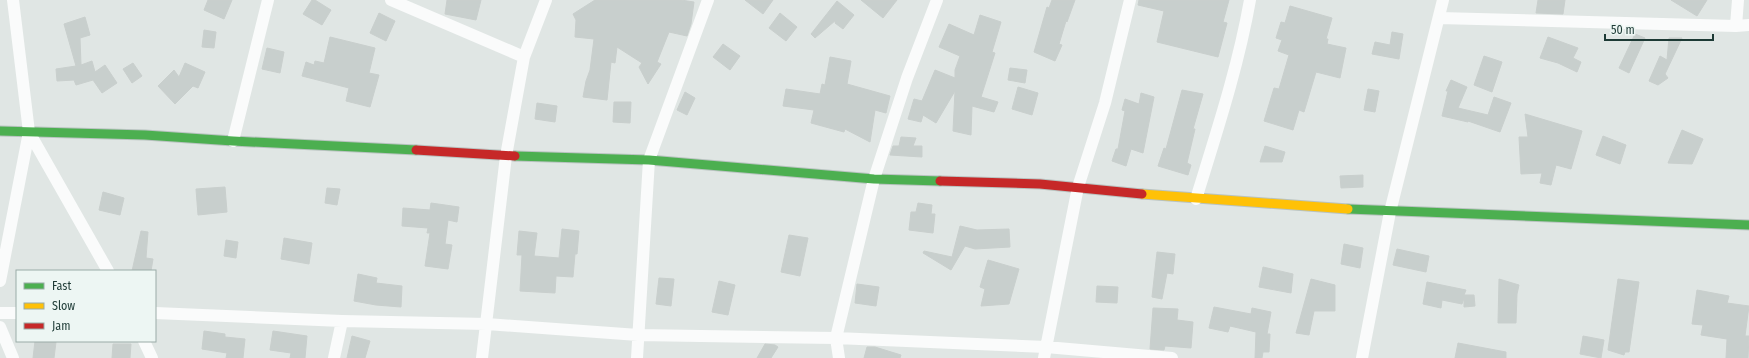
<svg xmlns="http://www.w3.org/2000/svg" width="1749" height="358" font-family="'Fira Sans Condensed',sans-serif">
	<rect width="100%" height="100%" fill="#e0e6e4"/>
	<path fill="#c8cfcd" stroke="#c9cfcd" d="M208 0H232L224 19 204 10Z
		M312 0H315L331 10 322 25 303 14Z
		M447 0H481L476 20 445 14Z
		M595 0H681L694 2 691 24 687 36 669 32 657 62 661 64 648 84 639 67 642 63 617 47 615 63 611 62 607 100 583 97 586 81 590 70 594 39 575 37 576 20 573 14Z
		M745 0H773L763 14Z
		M861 0H897L883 18Z
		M1052 0H1075L1067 22 1066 21 1059 44 1062 45 1055 61 1034 52 1047 7 1049 8Z
		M1139 0H1229L1223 22 1227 23 1218 57 1157 42 1164 11 1138 5Z
		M1538 0H1565L1563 14 1536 13Z
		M1671 0H1707L1697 16Z
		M837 1 854 15 843 29 835 23 836 20 815 38 811 34Z
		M1290 6 1332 18 1326 39H1328L1327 44 1346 48 1340 78 1316 72 1304 112 1299 110 1293 130 1264 121 1274 88 1279 89 1289 55 1278 51 1282 40 1276 38 1281 22 1285 23Z
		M379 13 395 21 386 41 370 33Z
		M780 13 797 27 786 41 769 28Z
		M980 15 1001 22 992 52 995 53 981 97 998 102 994 112 972 106 971 135 953 131 955 91 936 123 923 115 921 122 908 119 914 99 922 101 935 70 955 78V70L960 56 939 47 949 24 974 35Z
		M85 17 90 35 80 38 81 65 92 61 95 72 105 65 117 83 102 93 93 80 76 85 74 80 57 81 56 69 76 66 64 24Z
		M204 30 216 32 214 48 202 47Z
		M1392 32 1403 34 1399 59 1372 54 1375 42 1390 45Z
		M1635 34 1645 38 1629 73 1619 68Z
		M330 37 375 48 369 73 379 75 370 107 346 101 349 88 302 76 306 62 314 65 315 61 324 63Z
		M1548 37 1578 48 1573 58 1581 62 1577 72 1558 63 1540 58Z
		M1669 38H1682L1665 74 1668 78 1658 85 1649 81 1660 56 1667 60Z
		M723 44 740 56 730 70 713 57Z
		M267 48 284 52 280 73 262 69Z
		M1484 56 1502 62 1492 92 1474 85Z
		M830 57 851 61 847 84 890 96 886 113 875 110 870 142 845 129 844 132 811 123 814 110 783 106 786 89 820 94 822 84 825 85Z
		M133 63 142 76 132 83 123 69Z
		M185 63 205 72 198 88 193 86 175 104 158 86 174 70 179 77Z
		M1010 68 1027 70 1025 83 1008 80Z
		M1451 80 1467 87 1458 108 1488 115 1494 97 1511 103 1500 132 1468 121V122L1442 116 1448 91H1446Z
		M1018 87 1038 93 1032 115 1012 109Z
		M1368 89 1379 91 1375 112 1364 110Z
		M1182 90 1203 94 1193 129H1195L1187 163 1191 165 1188 175 1158 166 1164 148 1166 149Z
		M685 92 695 98 687 115 677 110Z
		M1141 93 1154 97 1143 153 1131 149 1126 166 1112 161 1116 149H1118L1125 111 1122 110 1125 99 1139 104Z
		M614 102H631L630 123 613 122Z
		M537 103 557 106 555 122 535 119Z
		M1525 114 1582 131 1571 169 1556 165 1551 185 1540 183 1542 173 1521 174 1519 137H1528Z
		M1682 130 1703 139 1692 164 1668 163Z
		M1603 136 1626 145 1620 164 1596 155Z
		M901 137 916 138 913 146H922V157L890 155 893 146H899Z
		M1265 146 1285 152 1282 162H1260Z
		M1363 175V187L1341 188 1340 176Z
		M225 187 227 212 198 215 196 189Z
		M327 188 340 189 337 205 325 203Z
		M103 192 124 198 120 215 99 210Z
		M431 203 459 207 457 222 448 220 445 244 452 245 448 269 425 266 430 233H427L428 228 402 226 403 208 430 210Z
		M918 203 932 205 931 214H935L933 233 909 230 911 212H916Z
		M960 226 977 230 1009 229 1010 247 975 249 965 246 951 270 923 253 924 251 952 257Z
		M562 229 579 231 577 254H575L573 277 556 276 555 293 520 291 522 255H517L519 231 537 233 534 256 559 258Z
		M141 231 148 232 146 258 153 259 151 271H132Z
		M789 235 808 238 800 276 781 272Z
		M284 238 312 243 309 264 281 259Z
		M226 240 238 242 236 258 224 256Z
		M1344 244 1363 248 1360 268 1341 264Z
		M1397 249 1429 256 1426 272 1393 265Z
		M1157 252 1175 254 1173 274 1167 273 1162 299 1152 297Z
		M988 260 1019 269 1009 304 981 306 985 289 980 287Z
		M1263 267 1293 274 1291 293 1259 287Z
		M358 274 377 278 376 283 402 286 401 307 376 305 354 301Z
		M659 278 674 279 671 306 656 304Z
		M1311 279 1335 285V311H1314L1309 335 1296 333Z
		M1499 279 1519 285 1517 294 1516 323H1498Z
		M1618 279 1639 282 1629 352H1625L1624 355 1608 350Z
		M719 281 735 285 728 315 712 312Z
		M1427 282 1466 290 1464 295H1474L1475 306 1464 307V298L1462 304 1442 300 1441 308 1423 304Z
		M857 284 879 287 876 306 855 303Z
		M1097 286 1118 287 1117 303 1096 302Z
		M1697 290 1729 296 1727 303 1749 306 1745 336H1749L1748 358H1726L1727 339 1701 335 1703 325 1692 324Z
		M1214 307 1251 314 1252 308 1271 312 1267 334H1270L1269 352H1263L1262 358H1255L1256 332 1230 326 1228 332 1209 328Z
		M1153 308 1178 309 1177 320 1193 322 1191 348 1165 346 1164 350 1150 349Z
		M204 331 225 334V337L245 339 243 358H226L227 353 202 349Z
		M273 331 307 336 305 358H290L291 353 270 350Z
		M352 336 370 341 365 358H347Z
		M1583 336 1604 340 1601 358 1580 354Z
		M35 341 56 342 54 358H33Z
		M1458 343 1506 352V358H1455Z
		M113 344H131L130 358H112Z
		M765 344 775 345 778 347 771 358H757Z
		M867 347H875L901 355 900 358H864Z"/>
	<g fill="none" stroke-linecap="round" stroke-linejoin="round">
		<g stroke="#b9c3c0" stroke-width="11">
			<path id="fast" d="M0 131 145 135 233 141 416 150
				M515 156 649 160 874 179 940 181
				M1348 209 1749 225"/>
		</g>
		<g stroke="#b9c3c0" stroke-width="11">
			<path id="slow" d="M1142 194 1348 209"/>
		</g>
		<g stroke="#b9c3c0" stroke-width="11">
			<path id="jam" d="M416 150 515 156
				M940 181 1040 184 1142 194"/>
		</g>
		<path stroke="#fafbfb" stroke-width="12" d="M391 0 524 57
			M1439 18 1736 26 1749 25
			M1736 26 1738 0
			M29 132 108 271
			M233 141 268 0
			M1196 199C1216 134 1238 68 1250 0
			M0 281 29 132 13 0
			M0 313H17
			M155 313 342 321 487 324 638 335 836 338 1046 347 1172 358
			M0 327 13 358
			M144 341 152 358
			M334 358 342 321
			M482 358 506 156 524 57 546 0
			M637 358 649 160 708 0
			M839 358 836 338 874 179 907 78 937 0
			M1044 358 1078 187 1105 103 1130 0
			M1362 358 1390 212 1443 0"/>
		<use href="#fast" stroke="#4caf50" stroke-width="9"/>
		<use href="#slow" stroke="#ffc107" stroke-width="9"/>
		<use href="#jam" stroke="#c62828" stroke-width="9"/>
	</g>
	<rect x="16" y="270" width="140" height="72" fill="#edf6f3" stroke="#9aaba7"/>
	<rect x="24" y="283" width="20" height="6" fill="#4caf50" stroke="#9aaba7"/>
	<text x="52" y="290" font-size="12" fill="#1d3a35">Fast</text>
	<rect x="24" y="303" width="20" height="6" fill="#ffc107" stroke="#9aaba7"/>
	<text x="52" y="310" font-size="12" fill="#1d3a35">Slow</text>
	<rect x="24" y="323" width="20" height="6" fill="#c62828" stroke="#9aaba7"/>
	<text x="52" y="330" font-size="12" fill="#1d3a35">Jam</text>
	<path d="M1605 34v6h108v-6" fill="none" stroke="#1d3a35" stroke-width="2"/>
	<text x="1611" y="34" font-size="12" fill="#1d3a35" stroke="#edf6f3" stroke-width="3" paint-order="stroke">50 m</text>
</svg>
